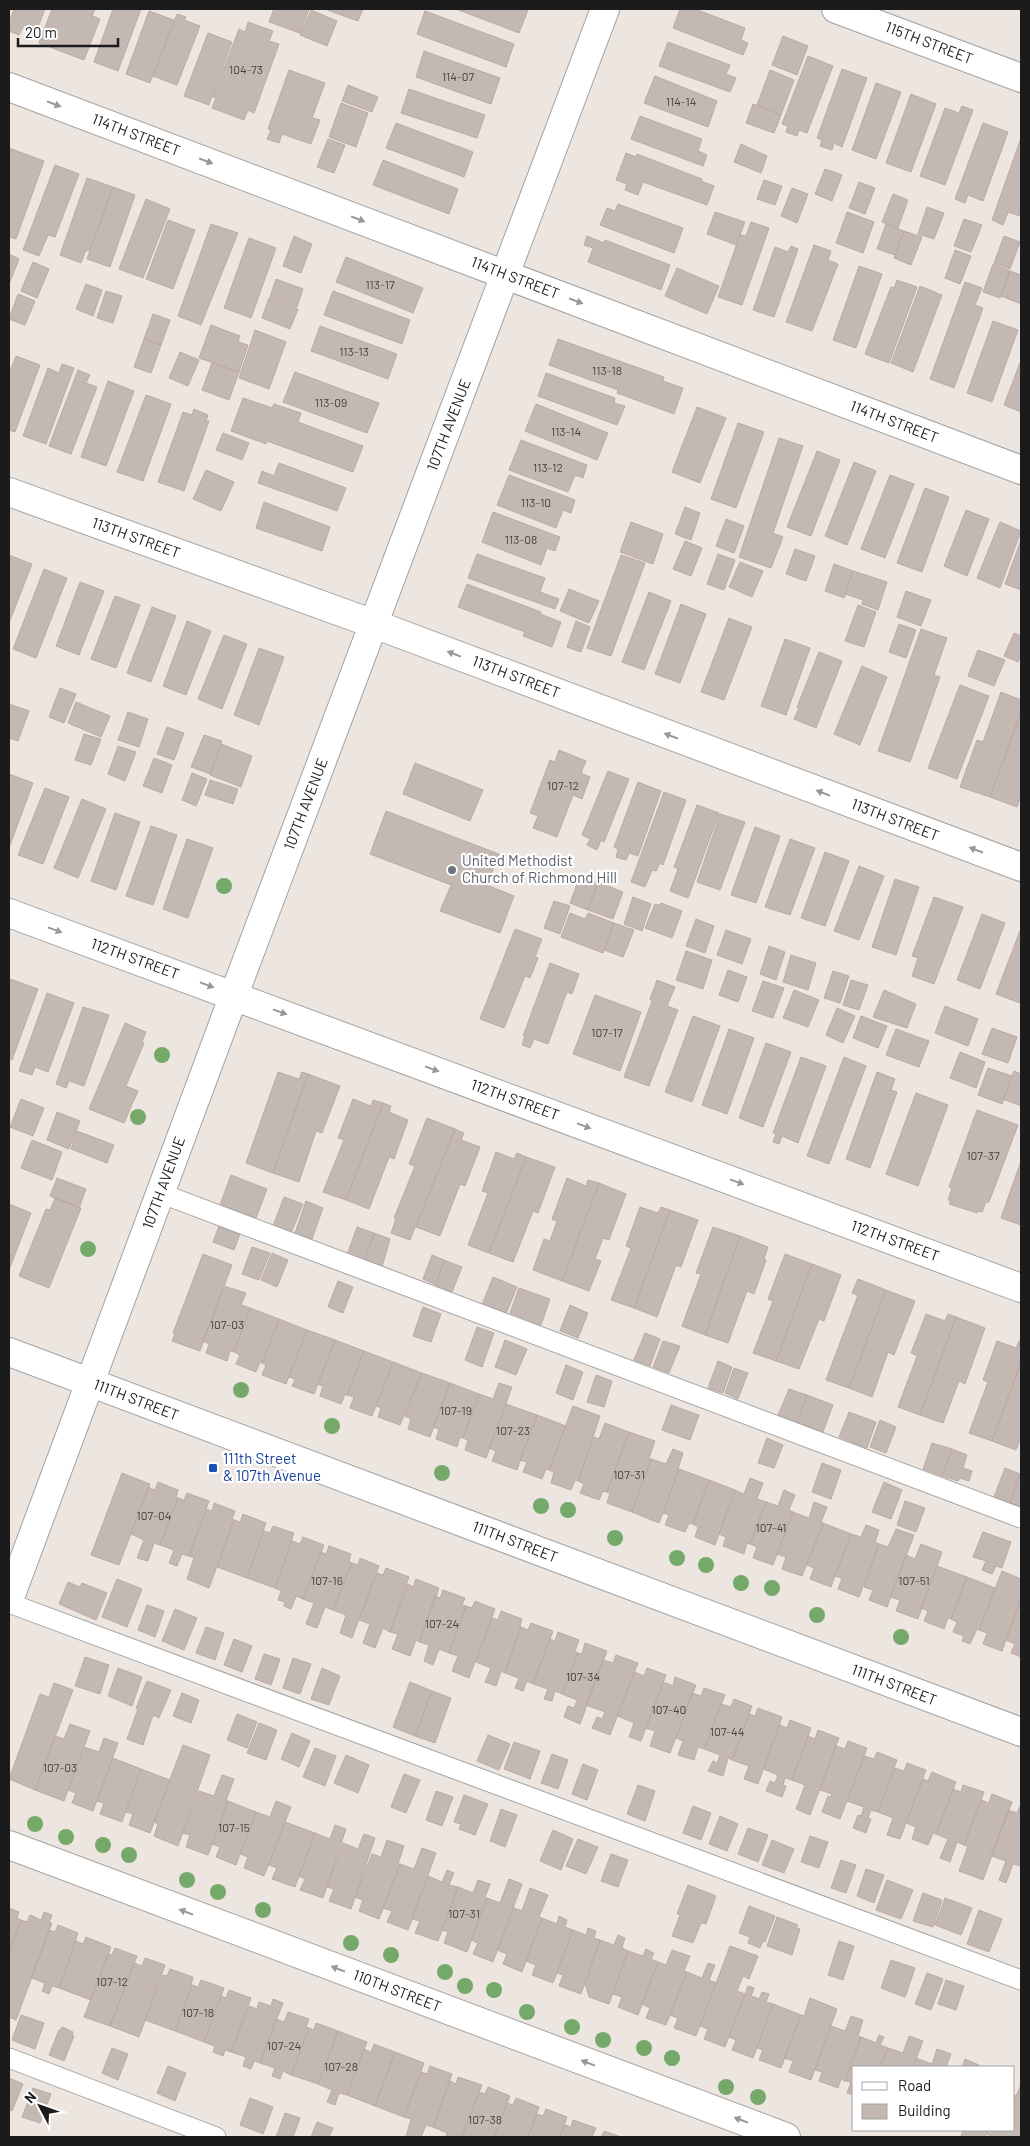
<svg xmlns="http://www.w3.org/2000/svg" width="1030" height="2146" font-family="Barlow,sans-serif">
	<rect width="100%" height="100%" fill="#ede6e0"/>
	<path fill="#c4b8b3" stroke="#beaaa2" d="M14 9H45L37 30 24 25 19 35 9 31V23Z
		M52 9H95L92 16 100 19 84 60 39 43Z
		M113 9H141L118 71 94 62Z
		M274 9H309L300 33 269 22Z
		M325 9H344L341 15Z
		M344 9H363L358 21 341 15Z
		M456 9H524L528 10 519 33Z
		M680 9H695L745 28 741 40 748 43 743 55 673 28Z
		M311 10 337 21 327 46 300 35Z
		M149 11 174 20 150 83 126 74Z
		M425 11 514 44 506 67 417 34Z
		M177 14 186 17 184 20 200 26 177 85 153 76Z
		M248 22 273 31 269 41 279 44 254 113 248 110 244 120 212 108 216 98 213 97 239 29 245 32Z
		M208 33 232 42 209 105 184 96Z
		M783 36 808 46 797 75 772 65Z
		M668 42 730 65 726 74 736 78 730 92 659 66Z
		M424 51 500 78 491 104 416 77Z
		M808 56 833 66 807 133 799 130 797 136 786 132 788 126 782 124Z
		M842 69 867 78 842 147 834 143 832 150 820 146 822 140 817 138Z
		M289 70 325 83 312 118 320 120 311 144 282 134 279 143 267 139 271 130 268 129Z
		M770 70 794 80 781 115 757 105Z
		M655 76 717 101 708 127 644 103Z
		M876 83 901 92 876 159 852 150Z
		M348 85 378 97 372 112 342 101Z
		M409 89 485 115 477 138 401 113Z
		M911 94 936 104 911 172 886 163Z
		M341 103 368 113 356 147 329 137Z
		M753 104 781 115 774 133 746 123Z
		M962 106 973 110 945 185 920 176 945 108 959 113Z
		M640 116 702 139 698 151 707 155 703 166 631 139Z
		M396 123 473 152 464 177 386 148Z
		M983 123 1008 132 983 201 968 195 965 203 955 199Z
		M1021 138V211L1020 216 1008 212 1003 225 992 220Z
		M328 139 345 145 334 173 317 167Z
		M741 144 767 156 761 173 734 162Z
		M9 148 44 161 16 239 9 237Z
		M626 153 636 157 637 154 702 179 701 181 714 186 707 205 643 182 638 195 625 190 627 184 616 180Z
		M383 160 458 189 449 214 373 185Z
		M55 165 79 174 55 237 48 235 39 256 23 250Z
		M825 169 842 175 832 201 815 194Z
		M87 178 113 187 90 251 86 250 81 263 60 255Z
		M764 180 782 186 775 205 757 199Z
		M859 182 875 188 865 214 849 208Z
		M113 187 135 195 110 267 87 259Z
		M792 188 808 194 797 223 781 216Z
		M893 194 908 200 898 228 882 222Z
		M146 199 170 209 143 278 119 269Z
		M618 204 683 228 674 253 600 225 607 208 615 211Z
		M927 207 944 213 934 239 918 234Z
		M715 212 745 222 736 245 707 234Z
		M847 212 874 222 863 253 836 243Z
		M964 219 982 225 971 252 954 246Z
		M168 220 195 230 173 289 146 279Z
		M751 222 769 228 742 305 718 297 740 235 746 236Z
		M211 224 238 233 201 325 178 316Z
		M886 224 904 231 895 255 877 249Z
		M904 231 922 237 911 265 894 258Z
		M294 236 312 244 301 273 283 266Z
		M587 236 604 243 605 240 670 265 661 290 588 262 593 248 584 245Z
		M1004 236 1020 242 1010 269 994 263Z
		M249 238 276 248 251 318 224 308Z
		M814 245 831 251 828 260 838 264 812 331 786 322Z
		M791 246 798 249 774 317 753 310 775 247 788 252Z
		M955 250 971 256 960 284 945 278Z
		M9 254 19 259 9 284Z
		M346 257 423 288 413 313 336 282Z
		M33 262 49 269 37 298 21 291Z
		M993 264 1010 271 1000 298 983 292Z
		M859 266 882 274 856 348 833 340Z
		M677 268 719 286 707 314 665 296Z
		M1010 271 1021 275V304L1001 296Z
		M276 279 303 289 297 307 270 297Z
		M897 280 917 287 889 363 865 354 891 287 894 288Z
		M965 282 982 288 975 305 983 308 954 388 930 379Z
		M86 284 102 290 93 316 76 309Z
		M920 286 942 295 913 372 891 363Z
		M106 291 122 296 113 323 97 318Z
		M333 291 410 320 402 344 324 315Z
		M18 294 35 301 25 325 9 319Z
		M269 298 298 309 290 329 262 318Z
		M153 314 170 320 161 345 144 339Z
		M993 321 1018 330 992 402 967 393Z
		M211 325 240 336 238 342 248 345 239 372 199 358Z
		M320 326 397 354 388 379 311 351Z
		M255 330 286 342 269 389 239 378Z
		M144 339 161 345 151 373 134 367Z
		M558 339 664 377 663 381 683 388 674 414 617 393 618 390 549 365Z
		M180 352 199 360 188 386 169 378Z
		M16 356 40 365 15 432 9 430V374Z
		M1021 360V412L1004 405Z
		M212 363 239 372 229 400 202 390Z
		M62 364 74 368 46 444 23 436 48 368 59 373Z
		M78 370 90 375 86 383 97 387 71 454 49 446Z
		M295 372 379 403 367 433 283 402Z
		M546 373 615 398 614 403 625 406 617 425 538 396Z
		M108 381 134 391 106 466 81 457Z
		M146 395 171 404 143 481 117 472Z
		M243 398 272 408 274 404 301 413 298 422 363 446 353 472 267 441 266 444 231 431Z
		M536 404 608 433 597 460 525 431Z
		M697 407 726 418 700 483 672 472Z
		M194 409 208 415 206 421H209L184 491 158 482 183 412 192 415Z
		M738 423 764 432 736 508 711 499Z
		M223 433 249 443 242 460 216 450Z
		M779 438 803 446 773 533 783 537 771 568 739 557Z
		M521 440 587 465 583 478 575 475 568 492 509 470Z
		M817 451 840 460 811 536 787 527Z
		M854 462 876 471 847 545 825 536Z
		M279 463 346 488 337 511 258 483 262 471 274 476Z
		M206 470 234 482 221 511 193 499Z
		M509 475 575 500 571 513 563 510 556 528 497 505Z
		M890 475 914 484 885 558 861 549Z
		M925 488 949 497 922 572 897 563Z
		M264 502 330 527 322 551 256 528Z
		M685 507 700 513 691 540 675 534Z
		M966 510 989 519 967 576 944 566Z
		M493 512 560 537 555 551 547 548 541 565 482 542Z
		M726 519 744 526 734 553 716 546Z
		M631 522 663 534 653 564 620 552Z
		M1000 522 1021 531 1000 588 977 578Z
		M1021 540V590L1005 584Z
		M685 541 702 548 691 576 673 569Z
		M795 549 815 556 806 581 786 574Z
		M477 554 545 578 540 592 559 599 555 609 468 578Z
		M718 554 735 560 724 590 707 584Z
		M9 555 32 564 9 623Z
		M621 555 645 563 611 656 587 648Z
		M740 562 763 571 752 597 729 587Z
		M834 564 853 571 844 598 825 591Z
		M44 569 67 578 36 658 13 649Z
		M853 571 887 582 878 610 862 604 863 600 845 594Z
		M80 582 104 591 79 655 56 646Z
		M467 584 541 612 540 614 561 622 552 647 523 636 525 632 458 607Z
		M569 589 599 601 589 623 560 611Z
		M906 591 931 600 921 626 897 617Z
		M649 592 671 601 644 670 622 662Z
		M115 596 140 605 116 668 91 659Z
		M681 604 706 614 680 683 655 674Z
		M858 605 876 612 864 647 845 641Z
		M152 607 176 616 151 682 127 673Z
		M729 618 752 627 724 700 701 692Z
		M187 621 211 631 186 695 163 686Z
		M576 621 590 627 581 652 567 647Z
		M899 624 916 630 906 658 889 652Z
		M921 629 947 638 934 675 940 677 910 762 878 751Z
		M1014 633 1021 636V654L1018 662 1004 656Z
		M224 635 247 644 222 709 198 699Z
		M785 639 810 648 786 715 761 706Z
		M259 648 284 657 259 725 234 715Z
		M978 650 1005 660 994 686 968 676Z
		M819 652 842 661 816 728 794 719 799 708 797 707Z
		M862 666 887 677 860 745 834 734Z
		M960 685 989 696 957 779 928 768Z
		M60 688 76 694 64 723 49 717Z
		M1001 692 1021 700V712L990 797 960 787 977 740 983 742Z
		M76 702 110 716 101 737 68 723Z
		M9 704 29 711 18 741 9 738Z
		M128 712 148 719 139 747 118 740Z
		M1021 712V795L1017 807 990 797Z
		M167 727 184 733 174 760 157 754Z
		M84 734 101 739 91 765 75 760Z
		M204 735 222 741 210 774 191 767Z
		M221 744 252 756 241 787 210 775Z
		M118 746 136 752 125 781 108 774Z
		M559 750 586 761 581 773 590 777 582 799 573 795 557 837 533 828 538 816 530 813 550 760 555 762Z
		M154 758 172 765 162 793 143 786Z
		M415 763 483 790 470 821 403 794Z
		M608 771 629 779 604 842 601 840 597 850 587 845 590 839 582 835Z
		M192 773 207 779 196 806 182 800Z
		M9 774 33 783 9 848Z
		M210 780 238 789 233 804 205 795Z
		M638 782 661 791 638 856 629 853 626 860 616 857 618 849 614 847Z
		M45 788 69 797 43 864 18 855Z
		M664 792 686 800 663 865 660 863 656 871 652 870 645 887 631 882Z
		M82 799 106 809 78 878 54 868Z
		M697 805 719 813 688 898 670 891 678 869 674 867Z
		M386 811 499 854 487 885 514 896 500 933 440 911 451 885 370 854Z
		M115 813 140 822 116 890 91 881Z
		M720 814 745 822 720 890 697 882Z
		M151 826 177 835 153 905 126 896Z
		M755 827 780 836 756 903 731 895Z
		M187 839 213 848 188 918 163 909Z
		M790 839 815 848 790 915 765 907Z
		M825 852 849 861 825 926 801 918Z
		M859 866 884 876 859 940 834 931Z
		M580 876 598 882 588 910 570 903Z
		M895 879 919 887 896 955 872 947Z
		M598 882 623 892 613 919 588 910Z
		M633 897 651 904 642 931 624 924Z
		M934 897 963 907 934 984 912 976 918 958 912 956Z
		M554 901 570 906 560 934 544 928Z
		M661 903 682 911 672 938 645 928 655 904 660 905Z
		M570 913 585 919 588 913 614 923 603 953 561 937Z
		M982 914 1005 923 980 989 957 980Z
		M696 919 714 926 705 953 686 946Z
		M614 923 634 930 623 957 604 950Z
		M1021 928V998L1020 1003 996 994Z
		M515 929 542 939 535 957 538 958 530 978 525 976 504 1028 480 1019Z
		M726 930 751 939 742 964 717 955Z
		M769 946 785 952 776 980 760 974Z
		M686 951 712 960 703 989 676 980Z
		M791 955 816 963 808 990 783 982Z
		M550 963 579 974 572 994 567 992 548 1044 534 1039 530 1048 522 1045 525 1036H523Z
		M728 970 747 977 738 1002 719 995Z
		M833 971 849 976 840 1003 824 998Z
		M10 979 38 989 12 1060 9 1058V984Z
		M657 980 675 987 667 1006 678 1010 649 1086 624 1077 652 1001 650 999Z
		M851 980 868 985 859 1010 843 1005Z
		M763 981 784 988 773 1018 752 1011Z
		M794 990 819 1000 808 1027 783 1018Z
		M884 990 916 1004 907 1028 873 1017Z
		M47 993 74 1003 48 1072 35 1067 32 1075 19 1071Z
		M595 995 641 1012 620 1071 573 1054Z
		M945 1006 978 1019 968 1046 935 1033Z
		M83 1007 109 1015 84 1086 69 1081 66 1088 56 1084Z
		M837 1008 855 1016 843 1043 826 1035Z
		M693 1016 720 1026 692 1102 665 1092Z
		M861 1016 887 1026 878 1048 853 1038Z
		M125 1023 146 1032 142 1042 144 1043 126 1086 138 1091 124 1123 89 1109Z
		M992 1028 1017 1037 1008 1063 982 1054Z
		M729 1029 754 1038 727 1114 702 1105Z
		M896 1029 929 1041 919 1067 886 1055Z
		M766 1043 791 1052 763 1127 739 1118Z
		M960 1052 985 1062 976 1088 950 1078Z
		M801 1057 826 1066 798 1143 782 1136 779 1144 773 1142 776 1134 773 1133Z
		M844 1057 866 1066 829 1164 807 1156Z
		M988 1068 1012 1076 1002 1104 978 1095Z
		M1014 1071 1021 1074V1106L1003 1099Z
		M278 1072 299 1079 302 1072 308 1074 273 1173 246 1163Z
		M877 1072 895 1079 891 1090 897 1092 870 1168 846 1159Z
		M308 1074 340 1086 322 1133 316 1131 299 1182 273 1173Z
		M916 1093 948 1105 918 1186 886 1174Z
		M21 1099 44 1108 33 1136 10 1127Z
		M353 1099 371 1106 373 1100 383 1103 346 1200 323 1192 344 1140 338 1138Z
		M383 1103 391 1106 389 1112 408 1120 394 1159 389 1157 369 1209 346 1200Z
		M977 1110 1018 1125 989 1202H986L982 1212 978 1211 977 1213 949 1204 951 1201 948 1200 952 1188 949 1187Z
		M57 1112 80 1121 69 1149 47 1140Z
		M427 1118 455 1129 410 1240 391 1233 396 1219 394 1218 415 1166 409 1164Z
		M455 1129 464 1133 461 1140 480 1147 465 1186 460 1184 440 1236 416 1227Z
		M77 1131 114 1145 107 1163 71 1149Z
		M32 1140 62 1152 52 1180 21 1168Z
		M496 1152 514 1159 517 1153 526 1157 489 1253 468 1245 488 1193 482 1191Z
		M526 1157 555 1167 538 1213 533 1211 513 1262 489 1253Z
		M1021 1161V1225L1001 1218Z
		M231 1175 267 1189 256 1218 220 1205Z
		M57 1178 86 1189 79 1208 50 1196Z
		M567 1178 586 1186 588 1180 599 1183 562 1281 533 1270 544 1239 550 1241 557 1221 552 1219Z
		M599 1183 626 1194 609 1240 603 1238 595 1259 601 1261 589 1291 562 1281Z
		M284 1197 303 1204 291 1233 273 1226Z
		M55 1198 81 1208 49 1288 19 1276 46 1209 50 1210Z
		M306 1201 323 1208 312 1239 295 1233Z
		M9 1204 31 1213 9 1270Z
		M640 1207 658 1213 661 1207 670 1210 634 1308 611 1300 631 1248 626 1246Z
		M670 1210 698 1220 681 1267 676 1265 657 1317 634 1308Z
		M219 1226 240 1234 234 1250 213 1242Z
		M357 1227 374 1233 364 1261 347 1255Z
		M713 1227 740 1236 705 1335 682 1326 701 1274 696 1273Z
		M374 1233 390 1239 382 1267 364 1261Z
		M740 1236 768 1247 764 1259 766 1260 754 1294 747 1291 728 1343 705 1335Z
		M252 1247 270 1253 259 1280 242 1274Z
		M272 1253 288 1260 277 1287 261 1280Z
		M203 1254 232 1265 200 1351 172 1341 175 1334 173 1333Z
		M785 1254 812 1264 776 1361 753 1353 773 1301 768 1299Z
		M432 1255 444 1260 436 1285 423 1279Z
		M444 1260 462 1267 452 1292 436 1285Z
		M812 1264 841 1275 824 1321 819 1319 799 1369 776 1361Z
		M493 1277 517 1287 506 1314 482 1305Z
		M858 1279 886 1290 849 1388 826 1380 858 1295 852 1293Z
		M338 1281 353 1287 343 1313 328 1307Z
		M224 1286 246 1293 241 1305 250 1308 234 1352 230 1351 227 1361 206 1353 209 1344 203 1341Z
		M519 1288 550 1299 541 1325 510 1313Z
		M886 1290 915 1301 894 1355 888 1352 872 1397 849 1388Z
		M570 1305 588 1313 578 1338 560 1331Z
		M423 1307 441 1314 431 1342 413 1336Z
		M250 1308 279 1319 262 1363 260 1362 256 1372 236 1364 240 1355 234 1352Z
		M926 1314 945 1321 948 1314 956 1317 920 1415 898 1407 917 1356 911 1353Z
		M956 1317 985 1328 965 1384 959 1381 943 1423 920 1415Z
		M279 1319 307 1330 286 1384 262 1375 266 1365 262 1363Z
		M477 1327 494 1333 482 1367 465 1360Z
		M307 1330 335 1340 314 1394 292 1386 295 1379 289 1377Z
		M645 1333 660 1339 650 1366 634 1360Z
		M335 1340 364 1351 347 1395 345 1394 341 1404 320 1396 323 1386 318 1384Z
		M505 1340 527 1349 516 1375 495 1367Z
		M663 1341 680 1346 669 1373 653 1367Z
		M997 1341 1016 1348 1019 1341 1021 1342V1362L992 1441 969 1433 988 1382 983 1380Z
		M364 1351 393 1362 372 1416 350 1408 354 1397 347 1395Z
		M718 1361 732 1367 723 1393 708 1388Z
		M393 1362 422 1373 400 1425 378 1417 381 1408 376 1406Z
		M1021 1362V1437L1016 1450 992 1441Z
		M566 1365 583 1372 573 1400 556 1393Z
		M734 1368 748 1373 738 1399 725 1393Z
		M422 1373 450 1383 430 1437 408 1429 411 1419 405 1416Z
		M596 1375 612 1381 604 1407 587 1402Z
		M450 1383 479 1394 463 1438 460 1437 457 1447 436 1439 439 1429 433 1427Z
		M499 1383 512 1387 486 1458 465 1450 468 1440 463 1438 479 1394 493 1399Z
		M789 1389 807 1395 797 1422 778 1415Z
		M807 1395 833 1405 823 1432 797 1422Z
		M506 1404 537 1415 517 1470 492 1461 496 1451 489 1448Z
		M671 1405 699 1415 690 1440 662 1430Z
		M573 1406 600 1416 578 1481 575 1480 571 1490 551 1483 554 1472 549 1470Z
		M849 1412 876 1422 867 1448 839 1437Z
		M537 1415 566 1426 549 1470 546 1469 542 1479 523 1472 527 1462 520 1460Z
		M880 1420 896 1427 886 1453 870 1447Z
		M605 1423 629 1432 607 1492 603 1491 599 1500 580 1493 584 1484 578 1481 594 1437 599 1439Z
		M629 1432 655 1441 649 1458 651 1459 632 1512 607 1503 610 1493 607 1492Z
		M767 1438 783 1445 774 1468 758 1463Z
		M932 1443 952 1449 942 1476 923 1469Z
		M673 1449 683 1453 678 1469H679L659 1523 632 1512 651 1459 666 1464Z
		M952 1449 967 1455 963 1468 972 1471 969 1481 960 1478 958 1481 942 1476Z
		M822 1463 841 1470 831 1499 812 1492Z
		M1005 1468 1020 1474 1010 1503 994 1497Z
		M679 1469 709 1480 693 1524 689 1523 685 1532 665 1525 669 1515 663 1513Z
		M122 1473 150 1484 119 1565 91 1555Z
		M1020 1474 1021 1475V1507L1010 1503Z
		M750 1478 763 1483 757 1499 766 1502 750 1544 747 1543 744 1554 723 1546 726 1537 719 1534 735 1490 744 1494Z
		M709 1480 735 1490 715 1545 695 1537 698 1527 693 1524Z
		M158 1482 178 1490 176 1497 178 1498 160 1545 154 1543 148 1561 137 1558 144 1540 131 1534 148 1487 155 1490Z
		M884 1482 902 1490 891 1519 872 1512Z
		M784 1490 795 1495 789 1510 793 1512 773 1565 753 1558 757 1547 750 1544 766 1502 778 1506Z
		M187 1493 209 1501 189 1556 182 1554 177 1566 169 1563 174 1550 160 1545 178 1498 184 1500Z
		M905 1501 925 1508 916 1532 897 1525Z
		M814 1502 827 1507 821 1522 823 1523 802 1576 782 1569 786 1557 777 1554 793 1512 809 1518Z
		M214 1503 235 1511 232 1519 234 1520 209 1588 187 1579 194 1558 189 1556 206 1509 212 1511Z
		M243 1514 266 1523 247 1578 217 1567 234 1520 240 1522Z
		M823 1523 851 1534 831 1587 810 1579 814 1568 807 1565Z
		M866 1525 879 1530 875 1542 879 1544 859 1597 838 1589 842 1578 835 1576 851 1534 861 1537Z
		M273 1526 294 1533 275 1588 247 1578 264 1531 270 1533Z
		M896 1529 914 1535 887 1607 869 1600 873 1590 864 1587 879 1544 888 1547Z
		M983 1532 1011 1542 1002 1568 996 1566 992 1574 982 1570 986 1561 973 1557Z
		M303 1537 324 1545 303 1599 296 1596 291 1609 284 1606 285 1602 278 1600 281 1591 275 1588 292 1541 300 1544Z
		M921 1544 942 1552 918 1619 896 1611 900 1600 890 1597 906 1555 915 1559Z
		M329 1546 351 1554 349 1562 352 1563 333 1610 325 1607 317 1628 306 1624 314 1603 303 1599 321 1552 326 1554Z
		M360 1558 379 1566 352 1638 340 1633 346 1615 333 1610 352 1563 358 1565Z
		M937 1566 967 1577 951 1619 948 1618 944 1629 924 1621 928 1611 921 1608Z
		M386 1568 409 1577 390 1632 383 1628 375 1648 363 1643 370 1624 359 1620 377 1573 383 1575Z
		M1002 1571 1021 1579V1599L1002 1651 983 1644 987 1633 979 1630Z
		M967 1577 995 1588 979 1630 977 1629 970 1644 962 1641 964 1636 953 1632 957 1622 951 1619Z
		M117 1579 142 1589 127 1627 102 1617Z
		M416 1579 439 1588 419 1642 416 1640 410 1656 392 1649 398 1634 390 1632 408 1584 413 1587Z
		M68 1582 80 1587 82 1583 107 1593 96 1620 59 1604Z
		M443 1590 465 1598 462 1605 466 1606 449 1653 439 1649 433 1665 424 1661 429 1645 419 1642 435 1596 440 1598Z
		M1021 1599V1657L1011 1653 1015 1644 1006 1640Z
		M475 1601 495 1609 469 1678 452 1671 458 1656 449 1653 466 1606 472 1608Z
		M147 1605 164 1611 155 1637 138 1630Z
		M175 1609 197 1618 184 1650 162 1641Z
		M501 1611 522 1619 520 1626 521 1627 505 1673 501 1671 496 1686 485 1682 491 1668 476 1662 492 1618 498 1620Z
		M531 1623 553 1631 533 1684 527 1681 523 1691 515 1688 519 1678 505 1673 521 1627 528 1630Z
		M206 1627 224 1633 215 1660 196 1653Z
		M558 1632 579 1640 575 1651 578 1653 562 1694 555 1691 552 1701 544 1699 548 1689 533 1684 550 1639 555 1641Z
		M234 1639 252 1646 242 1672 224 1665Z
		M585 1643 607 1651 580 1724 564 1717 568 1706 574 1708 577 1700 562 1694 578 1653 582 1654Z
		M264 1654 280 1659 271 1685 255 1679Z
		M616 1655 638 1663 610 1735 592 1728 597 1717 602 1719 605 1712 586 1705 603 1660 613 1663Z
		M85 1657 109 1665 100 1694 75 1686Z
		M293 1658 311 1664 300 1694 283 1688Z
		M118 1668 142 1677 132 1706 108 1696Z
		M322 1668 340 1676 329 1705 311 1699Z
		M647 1668 666 1675 641 1741 629 1737 634 1723 618 1716 634 1672 644 1676Z
		M675 1677 696 1685 670 1753 650 1746 655 1731 646 1728 663 1682 673 1686Z
		M147 1681 171 1690 159 1718 153 1715 143 1745 127 1739 138 1709 136 1708Z
		M410 1682 432 1691 415 1736 393 1727Z
		M54 1683 73 1690 35 1790 9 1779 40 1694 49 1697Z
		M704 1688 725 1695 704 1749 698 1747 694 1760 678 1755 683 1741 676 1738 692 1693 701 1696Z
		M432 1691 451 1698 435 1743 415 1736Z
		M182 1693 199 1700 191 1723 173 1716Z
		M734 1699 752 1706 732 1760 728 1758 723 1776 708 1771 713 1761 717 1763 720 1755 704 1749 721 1704 731 1707Z
		M758 1708 782 1717 758 1784 744 1779 749 1766 732 1760 749 1714 755 1716Z
		M237 1714 257 1722 247 1748 227 1740Z
		M790 1720 811 1728 792 1780 785 1778 783 1785 786 1786 782 1797 766 1791 770 1781 775 1783 778 1775 763 1769 780 1725 787 1728Z
		M259 1723 277 1730 266 1760 247 1753Z
		M70 1724 90 1731 64 1801 35 1790 55 1736 64 1739Z
		M818 1730 839 1738 810 1815 796 1809 805 1785 792 1780 808 1736 815 1739Z
		M292 1733 310 1741 299 1767 281 1759Z
		M488 1735 510 1744 499 1770 477 1761Z
		M104 1738 118 1743 93 1811 72 1803 76 1793 68 1790 84 1747 99 1752Z
		M848 1741 867 1748 840 1819 822 1812 828 1796 831 1797 832 1794 820 1790 836 1746 845 1749Z
		M514 1742 540 1751 530 1779 504 1769Z
		M183 1745 210 1755 178 1846 154 1836 158 1824 154 1822Z
		M315 1748 336 1756 325 1786 303 1777Z
		M877 1752 897 1760 878 1812 871 1810 868 1818 871 1819 866 1833 853 1828 858 1815 861 1816 864 1807 847 1801 864 1756 874 1759Z
		M552 1754 568 1760 558 1789 541 1783Z
		M346 1755 369 1765 358 1793 334 1783Z
		M113 1758 141 1769 122 1822 100 1814 104 1803 97 1801Z
		M907 1763 926 1770 900 1839 887 1835 893 1818 878 1812 895 1768 904 1771Z
		M583 1764 598 1770 587 1800 572 1794Z
		M141 1769 170 1780 150 1833 129 1825 133 1814 126 1812Z
		M932 1772 956 1782 936 1834 933 1833 928 1845 912 1839 916 1827 906 1823 923 1779 928 1781Z
		M404 1774 420 1780 406 1813 391 1807Z
		M222 1775 234 1779 226 1801H228L208 1855 186 1847 190 1835 183 1833 199 1791 214 1796Z
		M638 1785 655 1791 645 1821 627 1814Z
		M963 1785 984 1792 964 1845 957 1842 950 1862 940 1858 948 1839 936 1834 953 1789 961 1792Z
		M436 1791 453 1797 442 1826 426 1820Z
		M992 1794 1012 1802 983 1880 959 1871 968 1846 964 1845 981 1800 989 1803Z
		M464 1795 488 1804 475 1835 459 1829 461 1824 454 1822Z
		M228 1801 256 1812 236 1865 216 1857 220 1847 212 1844Z
		M276 1801 291 1807 264 1876 244 1868 248 1857 240 1854 256 1812 270 1817Z
		M693 1806 711 1813 701 1840 683 1833Z
		M1020 1806 1021 1865V1866L1013 1864 1006 1883 999 1880 1006 1861 991 1856 1008 1810 1017 1813Z
		M501 1809 517 1815 505 1847 490 1841Z
		M720 1816 738 1824 727 1851 709 1844Z
		M285 1822 315 1833 295 1887 272 1879 277 1868 269 1865Z
		M335 1825 346 1829 323 1898 300 1890 305 1879 299 1876 315 1833 330 1839Z
		M748 1828 768 1835 758 1862 738 1854Z
		M553 1830 573 1839 561 1870 540 1861Z
		M364 1834 375 1838 351 1909 329 1901 334 1889 327 1887 343 1843 358 1849Z
		M810 1836 828 1842 819 1868 801 1862Z
		M578 1839 598 1847 586 1874 566 1866Z
		M387 1840 404 1846 398 1864H400L379 1919 359 1911 363 1900 355 1897 372 1854 381 1857Z
		M772 1840 794 1849 784 1873 762 1865Z
		M422 1848 436 1853 408 1930 387 1922 392 1911 383 1908 400 1864 414 1869Z
		M611 1854 628 1860 618 1887 601 1881Z
		M841 1860 856 1865 846 1893 831 1888Z
		M866 1869 884 1875 874 1903 857 1896Z
		M447 1870 454 1873 449 1885 458 1887 438 1941 415 1933 420 1921 412 1919 428 1876 442 1882Z
		M509 1879 522 1884 493 1962 473 1954 478 1943 471 1940 487 1898 500 1903Z
		M478 1880 490 1884 485 1897 487 1898 467 1952 444 1943 448 1932 442 1930 458 1887 473 1893Z
		M887 1880 913 1890 901 1919 876 1910Z
		M688 1885 716 1896 706 1924 701 1923 693 1943 672 1936 680 1915 677 1914Z
		M530 1888 548 1895 539 1917 542 1918 522 1972 503 1964 507 1954 497 1950 514 1908 522 1911Z
		M923 1893 942 1900 933 1927 913 1921Z
		M945 1898 972 1908 961 1935 935 1925Z
		M749 1906 775 1916 765 1942 763 1941 760 1948 748 1943 750 1937 739 1933Z
		M9 1908 19 1912 17 1918 21 1920 9 1952Z
		M979 1910 1002 1919 989 1952 967 1944Z
		M44 1912 52 1915 49 1923H52L16 2020 9 2017V1952L21 1920 27 1922 30 1915 41 1920Z
		M559 1916 567 1920 565 1927 573 1930 553 1983 532 1975 536 1965 526 1961 542 1918 557 1924Z
		M777 1917 798 1925 796 1928 800 1929 792 1955 767 1946Z
		M58 1925 78 1933 59 1988 52 1986 49 1994 42 1991 45 1983 31 1978 49 1930 55 1932Z
		M588 1928 596 1931 594 1938 600 1940 581 1994 559 1986 563 1975 557 1973 573 1930 586 1935Z
		M618 1935 625 1938 622 1948 628 1951 609 2004 589 1997 585 1983 600 1940 614 1945Z
		M86 1937 111 1947 91 2000 59 1988 76 1941 83 1944Z
		M839 1941 854 1946 843 1980 828 1975Z
		M730 1946 758 1956 749 1979 743 1976 737 1991 745 1994 725 2047 704 2039 708 2029 700 2026Z
		M115 1948 137 1956 110 2026 84 2017 108 1954 112 1955Z
		M646 1949 654 1953 651 1959 658 1962 638 2015 618 2007 622 1997 613 1994 628 1951 643 1956Z
		M672 1950 690 1956 684 1971 687 1972 666 2025 646 2018 650 2008 642 2004 658 1962 666 1965Z
		M145 1958 165 1965 139 2037 110 2026 134 1963 142 1966Z
		M891 1960 915 1968 905 1997 881 1988Z
		M708 1963 715 1965 709 1980 716 1983 696 2036 674 2028 678 2018 670 2015 687 1972 702 1978Z
		M170 1969 193 1977 191 1985H192L175 2031 145 2020 163 1975 167 1976Z
		M927 1973 943 1979 931 2010 915 2004Z
		M201 1980 224 1988 204 2042 175 2031 192 1985 198 1987Z
		M946 1980 964 1986 956 2010 938 2004Z
		M748 1986 754 1988 751 1996 759 1999 762 1992 769 1994 766 2002 773 2004 753 2058 732 2050 736 2040 729 2037Z
		M229 1990 251 1998 231 2052 225 2050 223 2056 213 2052 215 2046 204 2042 221 1996 226 1998Z
		M810 1998 837 2009 811 2080 789 2072 793 2061 784 2058 801 2015 804 2016Z
		M273 1999 283 2003 260 2063 254 2061 251 2069 243 2066 246 2057 231 2052 249 2006 257 2009 259 2002 271 2006Z
		M773 2004 801 2015 781 2068 759 2060 763 2050 757 2048Z
		M288 2012 309 2019 306 2027 309 2028 291 2075 283 2071 280 2079 272 2076 275 2068 260 2063 276 2019 284 2022Z
		M21 2015 44 2023 35 2049 12 2040Z
		M851 2016 863 2020 858 2036 861 2037 845 2081 841 2079 838 2088 819 2081 822 2072 815 2070 831 2026 845 2031Z
		M316 2023 338 2031 318 2084 291 2075 309 2028 314 2030Z
		M62 2027 73 2032 72 2035 74 2036 64 2061 49 2055 59 2030H61Z
		M338 2031 367 2042 347 2095 339 2093 335 2105 327 2102 332 2090 318 2084Z
		M879 2035 884 2037 880 2045 888 2048 880 2067H854V2095L847 2093 851 2082 845 2081 861 2037 876 2043Z
		M909 2036 923 2041 913 2067H880L888 2048 903 2053Z
		M374 2044 395 2052 375 2106 347 2095 364 2049 371 2052Z
		M112 2048 128 2054 118 2080 102 2073Z
		M937 2049 951 2054 946 2067H913L916 2058 932 2064Z
		M395 2052 424 2063 404 2117 375 2106Z
		M965 2059 979 2065 978 2067H962Z
		M168 2066 186 2073 175 2101 157 2093Z
		M430 2066 452 2074 433 2127 426 2125 421 2137H406L411 2119 404 2117 421 2072 427 2074Z
		M458 2077 482 2085 462 2137 454 2135 453 2137H446L447 2133 433 2127 450 2081 456 2084Z
		M9 2078 23 2084 12 2111 9 2109Z
		M1021 2085V2130L1019 2137H993L986 2134 988 2130H1014V2095L1016 2096Z
		M488 2087 510 2096 494 2137H462L479 2092 485 2094Z
		M33 2088 51 2094 40 2123 22 2117Z
		M250 2098 273 2107 263 2134 240 2125Z
		M516 2098 539 2107 528 2137H494L507 2103 513 2105Z
		M546 2109 567 2117 560 2137H528L537 2114 543 2116Z
		M285 2113 300 2118 293 2137H276Z
		M573 2120 596 2128 592 2137H560L565 2125 571 2127Z
		M317 2122 333 2128 329 2137H311Z
		M963 2130H988L985 2137H964L961 2136Z
		M604 2131 621 2137H601Z"/>
	<g fill="none" stroke-linecap="round" stroke-linejoin="round">
		<g stroke="#a2a2a2" stroke-width="21">
			<path id="service" d="M160 1193 1021 1518
				M9 1603 1021 1980
				M9 2058 216 2137"/>
		</g>
		<g stroke="#a2a2a2" stroke-width="30">
			<path id="minor" d="M836 9 1021 78
				M9 87 1021 470
				M9 492 374 624 1021 867
				M9 913 1021 1288
				M9 1352 1021 1732
				M9 1600 247 960 605 9
				M9 1845 786 2137"/>
		</g>
		<use href="#service" stroke="#fff" stroke-width="19"/>
		<use href="#minor" stroke="#fff" stroke-width="28"/>
	</g>
	<g fill="#74a96a">
		<circle cx="224" cy="886" r="8"/>
		<circle cx="162" cy="1055" r="8"/>
		<circle cx="138" cy="1117" r="8"/>
		<circle cx="88" cy="1249" r="8"/>
		<circle cx="241" cy="1390" r="8"/>
		<circle cx="332" cy="1426" r="8"/>
		<circle cx="442" cy="1473" r="8"/>
		<circle cx="541" cy="1506" r="8"/>
		<circle cx="568" cy="1510" r="8"/>
		<circle cx="615" cy="1538" r="8"/>
		<circle cx="677" cy="1558" r="8"/>
		<circle cx="706" cy="1565" r="8"/>
		<circle cx="741" cy="1583" r="8"/>
		<circle cx="772" cy="1588" r="8"/>
		<circle cx="817" cy="1615" r="8"/>
		<circle cx="901" cy="1637" r="8"/>
		<circle cx="35" cy="1824" r="8"/>
		<circle cx="66" cy="1837" r="8"/>
		<circle cx="103" cy="1845" r="8"/>
		<circle cx="129" cy="1855" r="8"/>
		<circle cx="187" cy="1880" r="8"/>
		<circle cx="218" cy="1892" r="8"/>
		<circle cx="263" cy="1910" r="8"/>
		<circle cx="351" cy="1943" r="8"/>
		<circle cx="391" cy="1955" r="8"/>
		<circle cx="445" cy="1972" r="8"/>
		<circle cx="465" cy="1986" r="8"/>
		<circle cx="494" cy="1990" r="8"/>
		<circle cx="527" cy="2012" r="8"/>
		<circle cx="572" cy="2027" r="8"/>
		<circle cx="603" cy="2040" r="8"/>
		<circle cx="644" cy="2048" r="8"/>
		<circle cx="672" cy="2058" r="8"/>
		<circle cx="726" cy="2087" r="8"/>
		<circle cx="758" cy="2097" r="8"/>
	</g>
	<defs><path id="oneway-solid" d="M-6-.8H1V-3.2L6.5 0L1 3.2V.8H-6Z" transform="scale(1.25)"/></defs>
	<g fill="#989898">
		<use href="#oneway-solid" transform="translate(54 104) rotate(21)"/>
		<use href="#oneway-solid" transform="translate(206 161) rotate(21)"/>
		<use href="#oneway-solid" transform="translate(358 219) rotate(21)"/>
		<use href="#oneway-solid" transform="translate(576 301) rotate(21)"/>
		<use href="#oneway-solid" transform="translate(454 654) rotate(-159)"/>
		<use href="#oneway-solid" transform="translate(671 736) rotate(-159)"/>
		<use href="#oneway-solid" transform="translate(823 793) rotate(-159)"/>
		<use href="#oneway-solid" transform="translate(976 850) rotate(-159)"/>
		<use href="#oneway-solid" transform="translate(55 930) rotate(20)"/>
		<use href="#oneway-solid" transform="translate(207 985) rotate(20)"/>
		<use href="#oneway-solid" transform="translate(280 1012) rotate(20)"/>
		<use href="#oneway-solid" transform="translate(432 1069) rotate(20)"/>
		<use href="#oneway-solid" transform="translate(584 1126) rotate(20)"/>
		<use href="#oneway-solid" transform="translate(737 1182) rotate(20)"/>
		<use href="#oneway-solid" transform="translate(186 1912) rotate(-159)"/>
		<use href="#oneway-solid" transform="translate(338 1969) rotate(-159)"/>
		<use href="#oneway-solid" transform="translate(588 2063) rotate(-159)"/>
		<use href="#oneway-solid" transform="translate(741 2120) rotate(-159)"/>
	</g>
	<circle fill="#6b7280" stroke="#fff" stroke-width="2" cx="452" cy="870" r="5"/>
	<rect fill="#1a4fb4" stroke="#fff" stroke-width="2" x="208" y="1463" width="10" height="10" rx="2.5"/>
	<g text-anchor="middle" stroke-width="4.5" stroke-linejoin="round" paint-order="stroke">
		<g font-size="12" fill="#454241">
			<text x="246" y="74">104-73</text>
			<text x="458" y="81">114-07</text>
			<text x="681" y="106">114-14</text>
			<text x="380" y="289">113-17</text>
			<text x="354" y="356">113-13</text>
			<text x="607" y="375">113-18</text>
			<text x="331" y="407">113-09</text>
			<text x="566" y="436">113-14</text>
			<text x="548" y="472">113-12</text>
			<text x="536" y="507">113-10</text>
			<text x="521" y="544">113-08</text>
			<text x="563" y="790">107-12</text>
			<text x="607" y="1037">107-17</text>
			<text x="983" y="1160">107-37</text>
			<text x="227" y="1329">107-03</text>
			<text x="456" y="1415">107-19</text>
			<text x="513" y="1435">107-23</text>
			<text x="629" y="1479">107-31</text>
			<text x="154" y="1520">107-04</text>
			<text x="771" y="1532">107-41</text>
			<text x="327" y="1585">107-16</text>
			<text x="914" y="1585">107-51</text>
			<text x="442" y="1628">107-24</text>
			<text x="583" y="1681">107-34</text>
			<text x="669" y="1714">107-40</text>
			<text x="727" y="1736">107-44</text>
			<text x="60" y="1772">107-03</text>
			<text x="234" y="1832">107-15</text>
			<text x="464" y="1918">107-31</text>
			<text x="112" y="1986">107-12</text>
			<text x="198" y="2017">107-18</text>
			<text x="284" y="2050">107-24</text>
			<text x="341" y="2071">107-28</text>
			<text x="485" y="2124">107-38</text>
		</g>
		<g font-size="15" fill="#1b1b1b" stroke="#fff">
			<text transform="translate(929 43) rotate(21)" y="5">115TH STREET</text>
			<text transform="translate(136 135) rotate(21)" y="5">114TH STREET</text>
			<text transform="translate(515 278) rotate(21)" y="5">114TH STREET</text>
			<text transform="translate(894 422) rotate(21)" y="5">114TH STREET</text>
			<text transform="translate(449 425) rotate(-69)" y="5">107TH AVENUE</text>
			<text transform="translate(136 538) rotate(20)" y="5">113TH STREET</text>
			<text transform="translate(516 677) rotate(21)" y="5">113TH STREET</text>
			<text transform="translate(306 804) rotate(-69)" y="5">107TH AVENUE</text>
			<text transform="translate(895 820) rotate(21)" y="5">113TH STREET</text>
			<text transform="translate(135 959) rotate(20)" y="5">112TH STREET</text>
			<text transform="translate(515 1100) rotate(20)" y="5">112TH STREET</text>
			<text transform="translate(164 1183) rotate(-70)" y="5">107TH AVENUE</text>
			<text transform="translate(895 1241) rotate(20)" y="5">112TH STREET</text>
			<text transform="translate(136 1400) rotate(21)" y="5">111TH STREET</text>
			<text transform="translate(515 1542) rotate(21)" y="5">111TH STREET</text>
			<text transform="translate(894 1685) rotate(21)" y="5">111TH STREET</text>
			<text transform="translate(397 1991) rotate(21)" y="5">110TH STREET</text>
		</g>
		<g font-size="15" fill="#5b616d" stroke="#fff" text-anchor="start">
			<text x="462" y="866">United Methodist<tspan x="462" dy="17">Church of Richmond Hill</tspan></text>
		</g>
		<g font-size="15" fill="#164399" stroke="#fff" text-anchor="start">
			<text x="223" y="1464">111th Street<tspan x="223" dy="17">&amp; 107th Avenue</tspan></text>
		</g>
	</g>
	<rect width="1030" height="2146" fill="none" stroke="#1b1b1b" stroke-width="20"/>
	<rect x="852" y="2066" width="162" height="65" fill="#ffffff" stroke="#a4a4a4"/>
	<rect x="862" y="2082" width="25" height="8" fill="#ffffff" stroke="#a4a4a4"/>
	<text x="898" y="2091" font-size="15" fill="#1b1b1b">Road</text>
	<rect x="862" y="2104" width="25" height="15" fill="#c4b8b3" stroke="#a4a4a4"/>
	<text x="898" y="2116" font-size="15" fill="#1b1b1b">Building</text>
	<g transform="translate(40 2106) rotate(311)" stroke="#ffffff" stroke-width="4" paint-order="stroke">
	<path d="M0-4L9 19L0 12L-9 19Z" fill="#1b1b1b"/>
	<text y="-8" font-size="14" font-weight="bold" text-anchor="middle" fill="#1b1b1b">N</text>
	</g>
	<path d="M18 38v8h100v-8" fill="none" stroke="#1b1b1b" stroke-width="2.5"/>
	<text x="25" y="38" font-size="15" fill="#1b1b1b" stroke="#ffffff" stroke-width="4" paint-order="stroke">20 m</text>
</svg>
